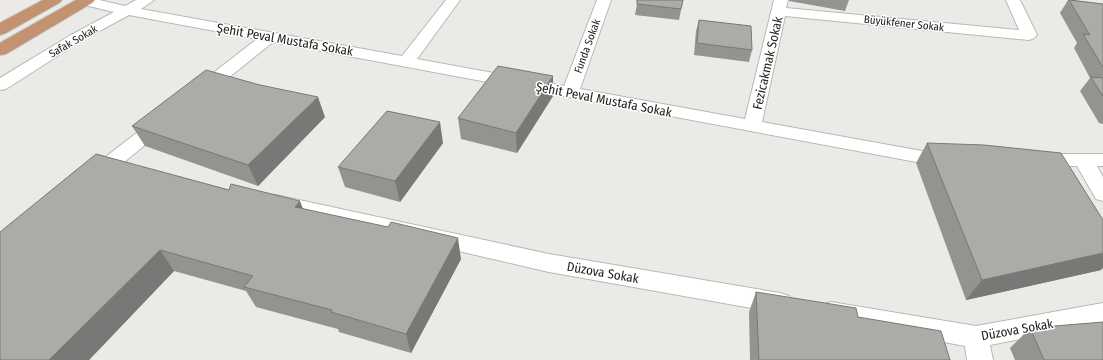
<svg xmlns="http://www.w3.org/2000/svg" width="1103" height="360" font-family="'Fira Sans Condensed',sans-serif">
	<rect width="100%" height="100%" fill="#eceae7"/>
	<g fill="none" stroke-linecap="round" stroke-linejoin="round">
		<g stroke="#bab8b5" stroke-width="2">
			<path id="minor" d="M79 0H99L125 6 136 0H154L141 9 402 56 446 0H460L417 59 564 86 597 0H611L580 89 745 119 774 0H788L786 8 1019 30 1006 0H1020L1037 35 1034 38 1029 40 785 16 762 122 922 151H946L953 152 956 157 953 162 946 163H922L273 42 207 95 201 96 195 95 192 91 195 87 257 39 129 15 81 41 6 89 0 90V78L71 35 114 12 80 4Z
				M162 116 168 118 171 122 168 126 100 182 93 184 86 182 83 177 86 172 156 118Z
				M1038 154H1103V166H1097L1103 177V201L1096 199 1077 166H1038L1031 165 1028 160 1031 155Z
				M276 195 549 254 780 293 789 296 792 303 789 310 780 313 549 272 269 207 266 202 269 197Z
				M831 302 976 326 1103 303V323L990 345 993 360H967L965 346 822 319 819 312 822 305Z"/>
		</g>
		<g stroke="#c4c4c4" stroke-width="2">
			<path id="trunk" d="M43 0H62L59 3 6 33 0 35V23Z
				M76 0H95L92 3 6 54 0 55V43Z"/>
		</g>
		<use href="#minor" fill="#fff" fill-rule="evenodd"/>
		<use href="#trunk" fill="#c39270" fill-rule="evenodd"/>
	</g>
	<path fill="#949390" d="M683 0 679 20 635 15 637 4Z
		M789 0H849L845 11 789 1Z
		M1068 0H1073L1103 4V124L1099 123 1080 91 1090 78 1074 48 1077 43 1060 13Z
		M699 20 752 50 749 62 694 55 696 31Z
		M553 76V96L517 153 461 139 458 118Z
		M260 85 325 117 258 186 145 146 132 126Z
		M443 143 400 202 345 187 338 167Z
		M927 143 1101 270 966 300 916 163Z
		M229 190 302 208 461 259 411 353 339 332 338 329 256 307 246 291 174 271 89 360H0Z
		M756 292 858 317 950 360H750L749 312Z
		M1030 328 1103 360H1015L1010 348Z"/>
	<path fill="#787876" d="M553 76V96L517 153 516 133Z
		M318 97 325 117 258 186 248 165Z
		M440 122 443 143 400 202 395 181Z
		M300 201 308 222 295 207Z
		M458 238 461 259 411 353 406 334Z
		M160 250 174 271 89 360H49Z
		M1103 253V268L1101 270 966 300 982 280Z"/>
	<path fill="#acaba8" stroke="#787876" d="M637 0H683L681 9 637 4Z
		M1069 0 1103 4V67L1083 34 1090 35Z
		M699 20 751 26 752 50 697 43Z
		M498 66 553 76 516 133 458 118Z
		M206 70 260 85 318 97 248 165 132 126Z
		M1091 77 1103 78V96Z
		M387 111 440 122 395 181 338 167Z
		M927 143 984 145 1061 153 1103 220V253L982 280Z
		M96 154 229 190 231 184 300 201 295 207 388 227 391 222 458 238 406 334 331 312 332 310 244 287 253 276 160 250 49 360H0V232Z
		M756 292 856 308 858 317 941 331 950 360H759Z
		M1103 322V360H1044L1030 328Z"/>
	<g text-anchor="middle" stroke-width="3" stroke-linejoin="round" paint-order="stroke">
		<g font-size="11" fill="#1e1d1c" stroke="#fff">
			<text transform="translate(904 23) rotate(6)" y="4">Büyükfener Sokak</text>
			<text transform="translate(73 41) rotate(-30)" y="4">Safak Sokak</text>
			<text transform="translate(587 46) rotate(-70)" y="4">Funda Sokak</text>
		</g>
		<g font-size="13" fill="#1e1d1c" stroke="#fff">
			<text transform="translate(285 39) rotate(10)" y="5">Şehit Peval Mustafa Sokak</text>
			<text transform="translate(767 63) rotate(-77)" y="5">Fezicakmak Sokak</text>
			<text transform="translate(604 99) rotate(11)" y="5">Şehit Peval Mustafa Sokak</text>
			<text transform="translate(603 272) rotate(10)" y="5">Düzova Sokak</text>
			<text transform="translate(1017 329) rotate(-10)" y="5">Düzova Sokak</text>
		</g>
	</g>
</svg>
